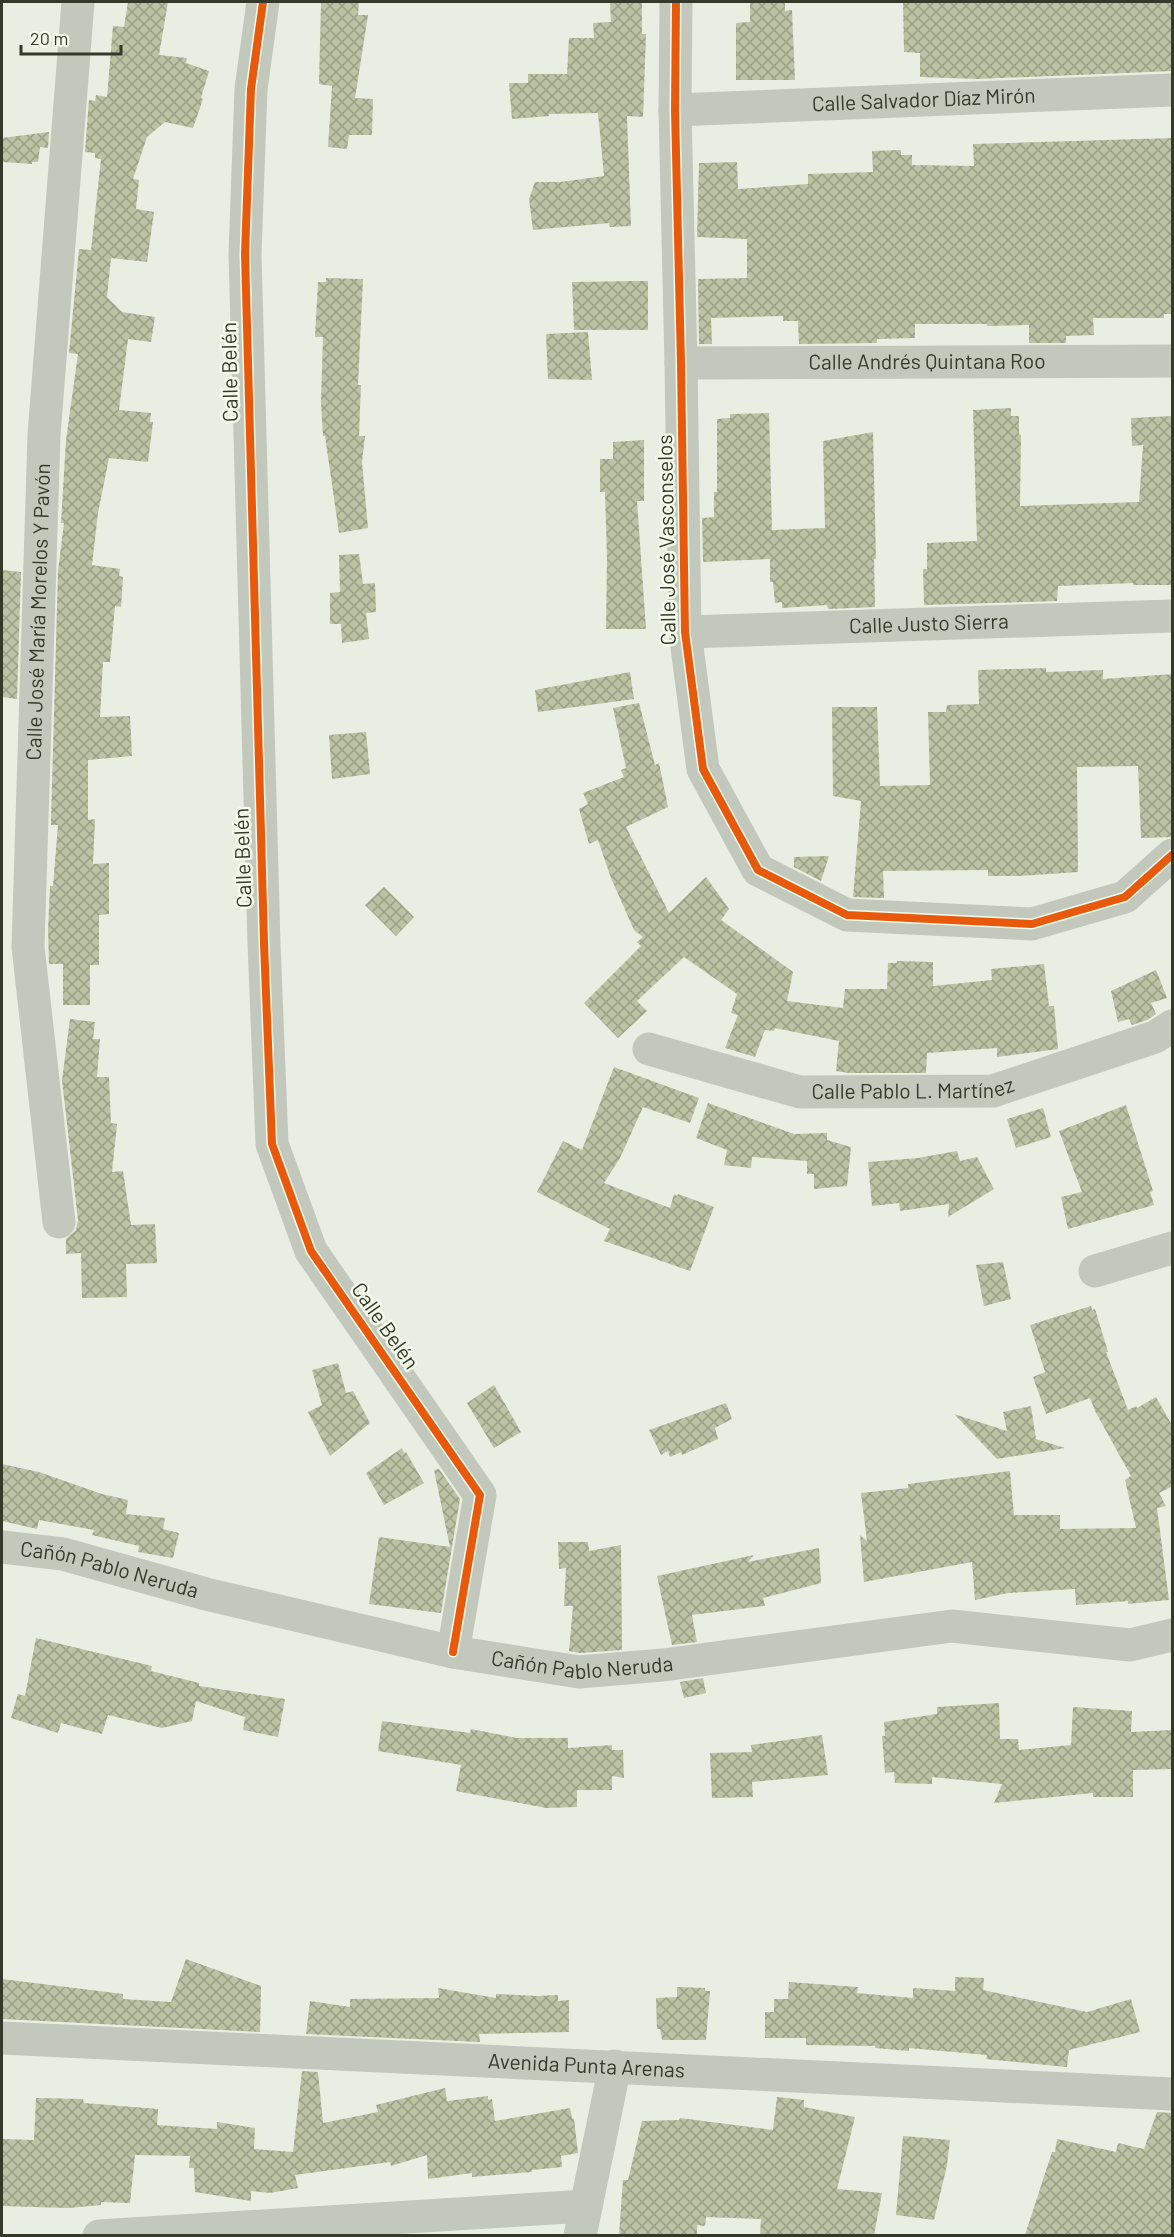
<svg xmlns="http://www.w3.org/2000/svg" width="1174" height="2237" font-family="Barlow,sans-serif">
	<defs>
		<pattern id="building-cross-hatch" width="8" height="8" patternUnits="userSpaceOnUse" patternTransform="scale(1.5)"><rect width="8" height="8" fill="#bbc3a4"/><path d="M0 0l8 8M0 8l8-8" fill="none" stroke="#999f86"/></pattern>
	</defs>
	<rect width="100%" height="100%" fill="#e9eee3"/>
	<path fill="url(#building-cross-hatch)" d="M128 2H168L159 55 187 58 186 63 209 71 201 98 203 99 193 128 165 122 147 137 133 179 139 180 136 209 154 212 147 262 111 258 107 297 122 312 155 317 151 342 128 339 119 410 151 413 150 422H153L148 462 109 458 98 513 92 565 120 569 119 576 123 577 121 607 115 606 110 662H103L100 717 130 716 132 756 88 760V820L95 819 93 864 109 863V914L99 915V965H90V1005H63V964H49L48 930 50 886H53L58 825H51V821L58 571 64 523H61L66 440 78 354 69 353 79 249 91 250 101 159 95 158V153L85 152 89 100 95 101 96 95 107 97 113 26 124 27Z
		M321 2H359L358 15H368L355 98 373 99 372 135H349L347 149 328 147 332 86 319 84Z
		M610 2H642V34H646L643 117 627 116 631 226 610 227 609 223 533 230 529 199 535 182H560L604 176 598 113 549 114V116L512 119 509 83H528V74H567L569 38H594L593 23 611 22Z
		M750 2H785V11L792 10 795 80H736V23L750 22Z
		M903 2H1173V71L978 79 920 77V53L904 52Z
		M49 132 48 148 40 147 38 162H32V164L2 162V138Z
		M1173 138V314H1164V318H1093L1094 335 1066 336V343H1029V325L987 326V324H915V338L877 339V343L799 344 798 321H783V316L711 318 712 344H699L698 279 747 278V239L697 237 699 163 737 162 738 189 808 184V174L873 172 872 151 901 150V155H912V165L974 166 973 144Z
		M326 278 363 279 358 385H361L359 436H365L362 462 368 528 339 533 325 436H323L321 402 323 337H315L318 282H326Z
		M633 281H648V330H574L572 282Z
		M588 332 592 380 548 379 546 334Z
		M1011 408V416H1019V434L1021 435 1020 506 1139 502 1143 445 1132 446 1131 418 1173 416V585H1133V583L1058 586 1057 601 924 605 923 569H927V543L977 541 973 410Z
		M769 413 772 530 825 528 823 441 873 432 876 559H874L875 607 828 609 827 605 782 608V602L775 603 773 582H770V559L703 562 702 518 714 517V492H717V419L730 418V414Z
		M644 440V501H637L646 629H606L607 558 605 492H600V459H613V442Z
		M359 554 363 584 375 583 376 612 366 613 369 639 342 643 341 624H330V593L340 592 339 555Z
		M2 570 21 572 17 699 2 697Z
		M1046 668V672L1103 670V679L1173 674V837L1141 838 1138 766 1077 767 1078 872 1019 876H988V870L883 871 884 898 853 897 861 801 833 796 832 707H877L880 786 930 785 928 712H946L947 705 979 704 978 670Z
		M630 672 634 699 538 712 535 690Z
		M639 703 655 765 659 763 668 807 626 827 669 913 706 877 729 909 721 920 793 972 787 1001 843 1008 845 989H887L888 963H897V961L933 962V986L992 980 991 969 1044 964 1049 1006H1054L1058 1049 997 1057V1048L927 1053 926 1073H849L836 1071 839 1041 775 1028 774 1031 765 1030 755 1057 725 1048 738 1015 731 1013 737 994 684 957 637 1001 647 1011 618 1038 584 1003 641 946 637 942 643 937 634 930 611 878 598 840 589 844 579 809 588 804 583 793 624 777 621 770 626 768 613 708Z
		M366 732 370 774 332 779 329 735Z
		M829 856 821 881 794 867V857Z
		M384 887 414 917 396 936 365 905Z
		M1156 970 1167 998 1151 1003 1156 1014 1147 1020 1132 1025 1129 1019 1118 1022 1111 991Z
		M70 1019 95 1022 93 1039H100L97 1077H109L111 1123 117 1124 112 1172 123 1171 131 1225 155 1224 157 1263 126 1264 127 1297 82 1298 81 1253 66 1254V1239L76 1230 78 1220 62 1080Z
		M614 1067 699 1098 690 1123 643 1107 620 1158 604 1183 670 1208 674 1194 677 1196 678 1194 714 1207 690 1271 604 1241 610 1229 537 1192 563 1141 582 1150Z
		M708 1103 794 1134 827 1133V1140L851 1147 847 1186 814 1189V1174H807V1161L752 1157 751 1168 724 1165 727 1150 696 1138Z
		M1126 1105 1153 1191 1150 1192 1154 1205 1068 1229 1061 1197 1082 1192 1059 1131Z
		M1043 1108 1051 1137 1016 1148 1007 1119Z
		M957 1151 960 1161 977 1157 994 1189 948 1217 949 1204 900 1211 899 1203 872 1206 868 1162 918 1158Z
		M1003 1262 1011 1299 984 1306 976 1265Z
		M1091 1306 1092 1310 1095 1309 1108 1352H1106L1128 1410 1136 1406 1137 1408 1156 1397 1173 1427V1486L1159 1493 1166 1506 1157 1508 1169 1600 1128 1604V1601L1076 1605 1075 1589 1008 1593 975 1600 972 1562 864 1582 860 1535 867 1541 861 1493 908 1488V1484L1010 1471 1014 1515H1060V1529L1136 1528 1125 1480 1131 1476 1095 1411 1090 1398 1046 1414 1033 1377 1045 1372 1030 1325Z
		M338 1363 346 1393 353 1391 370 1423 330 1456 308 1412 322 1405 312 1370Z
		M494 1385 521 1432 494 1448 467 1403Z
		M726 1403 732 1419 715 1428 718 1439 682 1455 681 1452 670 1457 668 1451 661 1455 649 1430Z
		M1031 1406 1036 1439 1065 1448 997 1459 954 1414 1007 1431 1003 1412Z
		M402 1448 404 1453 406 1452 424 1483 384 1505 366 1473Z
		M2 1464 39 1472 102 1494 128 1500 126 1514 165 1518 163 1529 179 1533 173 1558 138 1552 139 1546 92 1535 94 1530 39 1520 37 1529 2 1521Z
		M439 1469 460 1499 441 1613 369 1604 379 1537 450 1547 434 1470Z
		M558 1542H588L589 1551 621 1545 622 1650 580 1653 569 1651 573 1606H564L566 1568 559 1569Z
		M819 1548 821 1583 763 1598 765 1606 692 1615 697 1642 672 1645 657 1576 754 1555 748 1562Z
		M36 1638 152 1666 151 1671 199 1683V1686L285 1699 278 1737 243 1730 245 1717 196 1701 192 1721 162 1728 108 1715 102 1734 61 1723 58 1733 11 1718 18 1694 25 1696Z
		M703 1678 706 1693 684 1698 680 1682Z
		M999 1703 1000 1739H1018L1019 1750 1071 1745 1073 1707 1132 1711 1131 1732 1173 1730V1769L1133 1770V1797H1093V1793L994 1803 1002 1784 932 1777V1784L895 1783 894 1772 885 1773 882 1736H885L884 1722 937 1714V1707Z
		M382 1721 470 1733 471 1729 517 1738H568V1748L612 1745V1750H623L624 1778 612 1776V1790H577V1807L546 1808 456 1791 461 1765 378 1751Z
		M822 1735 828 1775 752 1782 753 1797 712 1798 710 1753 752 1752 751 1745Z
		M186 1959 261 1986 260 2032 2 2019V1979L123 1994V1999L171 2002Z
		M955 1977 984 1978 983 1990 1087 2012 1131 1999 1140 2032 1069 2050 1067 2067 986 2059 987 2055 909 2048V2051L875 2048V2046L806 2045V2038H765V2012H774V1999H788L789 1982 858 1987 857 1993 913 1998V1988L955 1991Z
		M677 1987 705 1988V1991H710L706 2040H662L660 2029H657L656 1998 677 1997Z
		M438 1988 496 1998V1994L538 1996 558 1995V2001L569 2000V2032L479 2034 480 2042 306 2034 310 2001 350 2007V1999L439 1998Z
		M302 2071 318 2072 323 2123 378 2112 376 2105 445 2088 447 2101 488 2096V2100L492 2099 495 2121 570 2108 572 2118 574 2119 578 2153 561 2156 562 2167 532 2170V2172L472 2177V2173L428 2179 427 2155 391 2166 390 2162 295 2175 298 2188 270 2193 251 2191V2201L195 2192 194 2168H189L190 2156 135 2155 130 2203 101 2202V2205L68 2208 2 2206V2139L34 2140 36 2098 83 2099 84 2103 158 2109 157 2125 217 2129V2122L255 2128 254 2149 293 2152Z
		M777 2097 804 2100V2107L855 2117 837 2189 882 2193 874 2235H760L761 2219 706 2217 705 2226 697 2225V2235H619L623 2180H628L642 2121 679 2120 680 2118 773 2130Z
		M1157 2112 1173 2113V2235H1025L1052 2152H1055L1057 2139 1116 2152 1118 2143 1144 2149Z
		M903 2136 950 2140 947 2165 934 2220 896 2215Z"/>
	<g fill="none" stroke-linecap="round" stroke-linejoin="round">
		<g stroke="#c3c8bc" stroke-width="33">
			<path d="M263 2 251 89 245 254 264 943 272 1144 311 1251 480 1495 453 1652"/>
			<path d="M676 2 675 110 681 363 685 632 703 769 758 870 847 915 1032 924 1125 897 1172 855"/>
			<path id="s1" d="M675 110 1172 90"/>
			<path id="s2" d="M681 363 1172 361"/>
			<path id="s3" d="M685 632 1172 616"/>
			<path id="s4" d="M649 1049 800 1092 993 1091 1155 1037 1172 1026"/>
			<path id="s5" d="M59 1222 28 947 44 435 78 2"/>
			<path d="M1095 1271 1172 1248"/>
			<path id="s6" d="M2 1547 63 1554 206 1594 453 1652 579 1672 663 1665 952 1626 1130 1645 1172 1635"/>
			<path id="s7" d="M2 2038 1172 2094"/>
			<path d="M99 2236 586 2206"/>
			<path d="M580 2236 615 2066"/>
		</g>
		<g stroke="#f3fbeb" stroke-width="11">
			<path id="cycleway" d="M263 2 251 89 245 254 264 943 272 1144 311 1251 480 1495 453 1652
				M676 2 675 110 681 363 685 632 703 769 758 870 847 915 1032 924 1125 897 1172 855"/>
		</g>
		<use href="#cycleway" stroke="#e8590c" stroke-width="8"/>
	</g>
	<g text-anchor="middle" stroke-width="5" stroke-linejoin="round" paint-order="stroke">
		<g font-size="21" fill="#353929" stroke="#f3fbeb">
			<text dy="7" stroke="none"><textPath href="#s1" startOffset="249">Calle Salvador Díaz Mirón</textPath></text>
			<text dy="7" stroke="none"><textPath href="#s2" startOffset="246">Calle Andrés Quintana Roo</textPath></text>
			<text transform="translate(230 372) rotate(-91)" y="7">Calle Belén</text>
			<text transform="translate(667 540) rotate(-91)" y="7">Calle José Vasconselos</text>
			<text dy="7" stroke="none"><textPath href="#s5" startOffset="612">Calle José María Morelos Y Pavón</textPath></text>
			<text dy="7" stroke="none"><textPath href="#s3" startOffset="244">Calle Justo Sierra</textPath></text>
			<text transform="translate(243 858) rotate(-92)" y="7">Calle Belén</text>
			<text dy="7" stroke="none"><textPath href="#s4" startOffset="270">Calle Pablo L. Martínez</textPath></text>
			<text transform="translate(385 1326) rotate(55)" y="7">Calle Belén</text>
			<text dy="7" stroke="none"><textPath href="#s6" startOffset="110">Cañón Pablo Neruda</textPath></text>
			<text dy="7" stroke="none"><textPath href="#s6" startOffset="594">Cañón Pablo Neruda</textPath></text>
			<text dy="7" stroke="none"><textPath href="#s7" startOffset="585">Avenida Punta Arenas</textPath></text>
		</g>
	</g>
	<rect width="1174" height="2237" fill="none" stroke="#353929" stroke-width="6"/>
	<path d="M21 45v9h100v-9" fill="none" stroke="#353929" stroke-width="3"/>
	<text x="30" y="45" font-size="18" fill="#353929" stroke="#f3fbeb" stroke-width="4.5" paint-order="stroke">20 m</text>
</svg>
